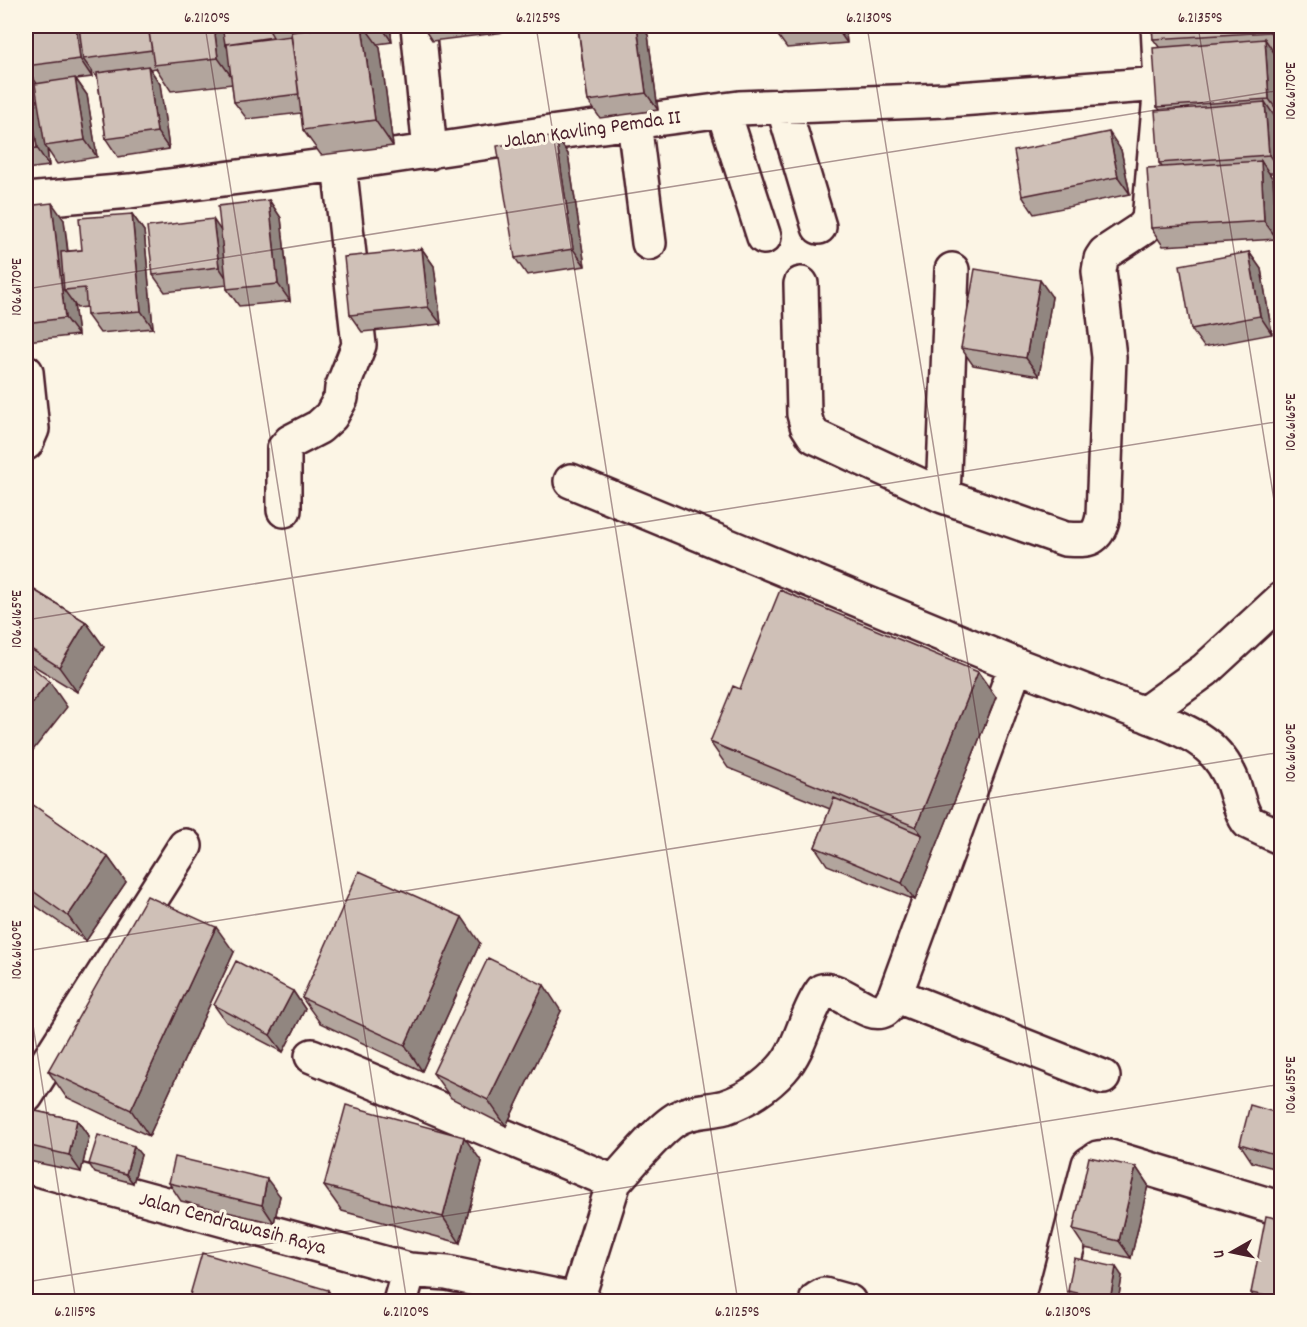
<svg xmlns="http://www.w3.org/2000/svg" width="1307" height="1327" font-family="Dekko,sans-serif">
	<rect width="100%" height="100%" fill="#fcf5e5"/>
	<filter id="ink" filterUnits="userSpaceOnUse"><feTurbulence type="fractalNoise" baseFrequency=".0167" numOctaves="2"/><feDisplacementMap in="SourceGraphic" scale="12" xChannelSelector="R" yChannelSelector="G"/><feConvolveMatrix kernelMatrix="1 2 1 2 8 2 1 2 1" color-interpolation-filters="sRGB"/></filter>
	<g filter="url(#ink)">
		<g fill="none" stroke-linecap="round" stroke-linejoin="round">
			<g stroke="#4a1f2b" stroke-width="38">
				<path id="minor" d="M418 26 430 152
					M783 106 819 227
					M723 110 764 237
					M634 122 649 243
					M26 200 130 191 339 164 557 132 739 108 946 100 1161 84
					M801 284 804 414 807 425 814 436 943 496 1065 539C1087 540 1098 542 1103 516L1109 357 1099 271 1101 259 1105 253 1143 228 1149 220 1161 84 1158 26
					M26 372 32 429 26 443
					M571 481 1016 665 1144 714
					M943 496 952 270
					M284 510V449L290 442 319 427 331 416 341 398 342 388 359 345 339 164
					M1282 599 1205 670 1144 714C1178 728 1212 738 1229 774 1237 789 1238 808 1248 822L1282 838
					M895 995 1103 1077
					M312 1056 614 1182 577 1300
					M26 1096 185 846
					M26 1166 409 1270 447 1273 585 1302
					M614 1182C629 1166 662 1125 680 1117 693 1110 710 1111 725 1107 746 1100 767 1086 782 1069 802 1047 805 1014 822 991 840 986 868 1019 884 1010 889 1007 892 1000 895 995L1016 665
					M400 1302 409 1270
					M817 1302V1299L824 1295 849 1302
					M1053 1302 1089 1164 1098 1158 1110 1157 1282 1209"/>
			</g>
			<use href="#minor" stroke="#fcf5e5" stroke-width="33"/>
		</g>
		<path fill="#b2a59d" stroke="#4a1f2b" stroke-width="1.5" d="M26 26H390L392 42 377 44 380 48 393 146 321 155 303 130 301 113 247 119 234 102 232 84 171 91 156 68 150 69 160 84 169 149 118 157 106 139 97 76H96L91 70 92 77 76 79 87 95 97 157 57 164 47 149 49 166 26 169Z
			M422 26H512L513 31 432 41Z
			M561 26H642L648 35 658 110 600 118 588 101 578 28 563 29Z
			M651 26H667L652 27Z
			M771 26H845L847 43 787 48Z
			M1152 26H1281V50H1272L1277 57 1281 115V116L1276 117 1277 120 1281 173H1269L1273 179 1277 239 1163 246 1151 228 1162 167 1159 163 1160 110 1157 107 1159 47 1153 39Z
			M556 136 568 154 585 266 527 275 515 258Z
			M1121 150 1130 194 1034 214 1022 196Z
			M269 200 281 218 290 301 239 306 227 289V285L165 292 153 275Z
			M26 206 64 220 68 251 82 250 132 214 144 231 153 328 100 333 87 315V307L77 308 74 304 78 335 27 341 26 339Z
			M422 249 434 266 441 324 362 332 350 315Z
			M1249 252 1261 269 1272 334 1204 347 1191 329Z
			M1052 297 1039 376 973 365 961 348Z
			M26 585 86 622 104 647 77 692 26 661Z
			M740 689 996 697 915 900 827 865 815 847 830 809 728 768 710 742Z
			M26 800 108 857 126 882 86 941 26 899Z
			M480 943 422 1071 320 1023 302 998Z
			M234 952 149 1136 66 1097 48 1071Z
			M293 991 305 1009 283 1052 226 1022 214 1005Z
			M561 1011 506 1126 451 1098 433 1073Z
			M26 1109 77 1120 89 1137 81 1172 29 1161 26 1156Z
			M1281 1114V1170L1252 1162 1240 1144Z
			M141 1155 133 1183 95 1173 89 1164Z
			M482 1162 460 1243 342 1211 324 1186Z
			M1136 1167 1148 1185 1131 1258 1085 1248 1073 1230Z
			M169 1183 280 1196 274 1223 181 1201Z
			M1281 1219V1302H1257L1251 1293Z
			M1122 1276 1118 1302H1082L1074 1300 1068 1291Z"/>
		<path fill="#918680" stroke="#4a1f2b" stroke-width="1.5" d="M76 26H86L83 59 91 70 92 77 80 59Z
			M214 26H228L225 44 232 54 236 83 218 58Z
			M362 26H364L380 48 393 146 375 120Z
			M381 26H390L392 42Z
			M637 26H642L648 35 658 110 646 93Z
			M835 26H845L847 43Z
			M1270 26H1281V49L1270 32Z
			M1265 39 1277 57 1281 116 1269 99Z
			M148 66 160 84 169 149 157 132Z
			M26 68 38 85 45 146 47 149 49 166 37 148Z
			M75 78 87 95 97 157 85 140Z
			M1265 102 1277 120 1281 173 1269 155Z
			M1109 132 1121 150 1130 194 1118 177Z
			M556 136 568 154 585 266 573 249Z
			M1261 161 1273 179 1277 239 1264 221Z
			M269 200 281 218 290 301 278 284Z
			M52 203 64 220 72 289 64 290 74 304 78 335 65 318Z
			M132 214 144 231 153 328 141 311Z
			M213 219 225 237 231 285 219 267Z
			M422 249 434 266 441 324 428 307Z
			M1249 252 1261 269 1272 334 1260 316Z
			M1040 280 1052 297 1039 376 1026 358Z
			M86 622 104 647 77 692 59 667Z
			M978 672 996 697 915 900 902 883 922 835 916 827Z
			M49 681 67 707 26 759V711Z
			M108 857 126 882 86 941 68 916Z
			M462 917 480 943 422 1071 405 1045Z
			M216 927 234 952 149 1136 131 1110Z
			M544 985 561 1011 506 1126 488 1100Z
			M293 991 305 1009 283 1052 270 1035Z
			M77 1120 89 1137 81 1172 69 1155Z
			M464 1137 482 1162 460 1243 443 1217Z
			M134 1146 141 1155 133 1183 126 1174Z
			M1136 1167 1148 1185 1131 1258 1119 1241Z
			M267 1179 280 1196 274 1223 262 1205Z
			M1116 1267 1122 1276 1118 1302H1111L1110 1300Z
			M328 1290 335 1302H325Z"/>
		<path fill="#cfc0b7" stroke="#4a1f2b" stroke-width="1.5" d="M26 26H76L80 59 26 66Z
			M79 26H148L152 50 83 59Z
			M148 26H214L218 58 154 65Z
			M222 26H269V30L273 37 225 44Z
			M269 26H302L269 30Z
			M337 26H362L375 120 303 130 291 32Z
			M578 26H637L646 93 588 101Z
			M1152 26H1270V32L1153 39Z
			M291 36 299 94 234 102 227 44Z
			M1265 39 1269 99 1157 107 1153 48Z
			M148 66 157 132 106 139 97 73Z
			M26 68 37 148 26 150Z
			M75 78 85 140 45 146 35 84Z
			M1265 102 1269 155 1159 163 1155 111Z
			M1109 132 1118 177 1022 196 1014 151Z
			M556 136 573 249 515 258 497 146Z
			M1261 161 1264 221 1151 228 1147 168Z
			M269 200 278 284 227 289 218 206Z
			M52 203 65 318 26 323V206Z
			M132 214 141 311 87 315 85 288 64 290 61 252 82 250 79 218Z
			M213 219 219 267 153 275 147 227Z
			M422 249 428 307 350 315 344 257Z
			M1249 252 1260 316 1191 329 1180 265Z
			M975 269 1040 280 1026 358 961 348Z
			M26 585 86 622 59 667 26 646Z
			M780 590 978 672 916 827 710 742 733 686 740 689Z
			M26 662 49 681 26 711Z
			M834 798 922 835 902 883 815 847Z
			M26 800 108 857 68 916 26 886Z
			M359 871 462 917 405 1045 302 998Z
			M147 896 216 927 131 1110 48 1071Z
			M488 958 544 985 488 1100 433 1073Z
			M236 961 293 991 270 1035 214 1005Z
			M346 1105 464 1137 443 1217 324 1186Z
			M1250 1105 1281 1114V1156L1240 1144Z
			M26 1109 77 1120 69 1155 26 1145Z
			M98 1135 134 1146 126 1174 89 1164Z
			M175 1157 267 1179 262 1205 169 1183Z
			M1089 1157 1136 1167 1119 1241 1073 1230Z
			M1266 1216 1281 1219V1299L1251 1293Z
			M202 1253 328 1290 325 1302H188Z
			M1074 1258 1116 1267 1110 1300 1068 1291Z"/>
	</g>
	<path fill="none" stroke="#4a1f2b" stroke-width="1.5" stroke-opacity="0.45" d="M205 26 407 1302M536 26 738 1302M867 26 1069 1302M1198 26 1282 550M26 289 1282 90M26 620 1282 421M26 951 1282 752M26 980 76 1302M26 1282 1282 1084"/>
	<g text-anchor="middle" stroke-width="6" stroke-linejoin="round" paint-order="stroke">
		<g font-size="21" fill="#4a1f2b" stroke="#fcf5e5">
			<text transform="translate(592 128) rotate(-8)" y="7">Jalan Kavling Pemda II</text>
			<text transform="translate(233 1222) rotate(15)" y="7">Jalan Cendrawasih Raya</text>
		</g>
	</g>
	<rect width="1307" height="1327" fill="none" stroke="#fcf5e5" stroke-width="66"/>
	<g transform="translate(1232 1252) rotate(261)" stroke="#fcf5e5" stroke-width="4.5" paint-order="stroke">
	<path d="M0-4.5L10 22L0 15L-10 22Z" fill="#4a1f2b"/>
	<text y="-9" font-size="16" font-weight="bold" text-anchor="middle" fill="#4a1f2b">U</text>
	</g>
	<rect x="33" y="33" width="1241" height="1261" fill="none" stroke="#4a1f2b" stroke-width="2"/>
	<g font-size="15" text-anchor="middle" fill="#4a1f2b">
		<text x="207" y="22">6.2120°S</text>
		<text x="538" y="22">6.2125°S</text>
		<text x="869" y="22">6.2130°S</text>
		<text x="1200" y="22">6.2135°S</text>
		<text transform="translate(1290 91) rotate(-90)" y="5">106.6170°E</text>
		<text transform="translate(16 287) rotate(-90)" y="5">106.6170°E</text>
		<text transform="translate(1290 422) rotate(-90)" y="5">106.6165°E</text>
		<text transform="translate(16 619) rotate(-90)" y="5">106.6165°E</text>
		<text transform="translate(1290 753) rotate(-90)" y="5">106.6160°E</text>
		<text transform="translate(16 950) rotate(-90)" y="5">106.6160°E</text>
		<text transform="translate(1290 1085) rotate(-90)" y="5">106.6155°E</text>
		<text x="75" y="1316">6.2115°S</text>
		<text x="406" y="1316">6.2120°S</text>
		<text x="737" y="1316">6.2125°S</text>
		<text x="1068" y="1316">6.2130°S</text>
	</g>
</svg>
